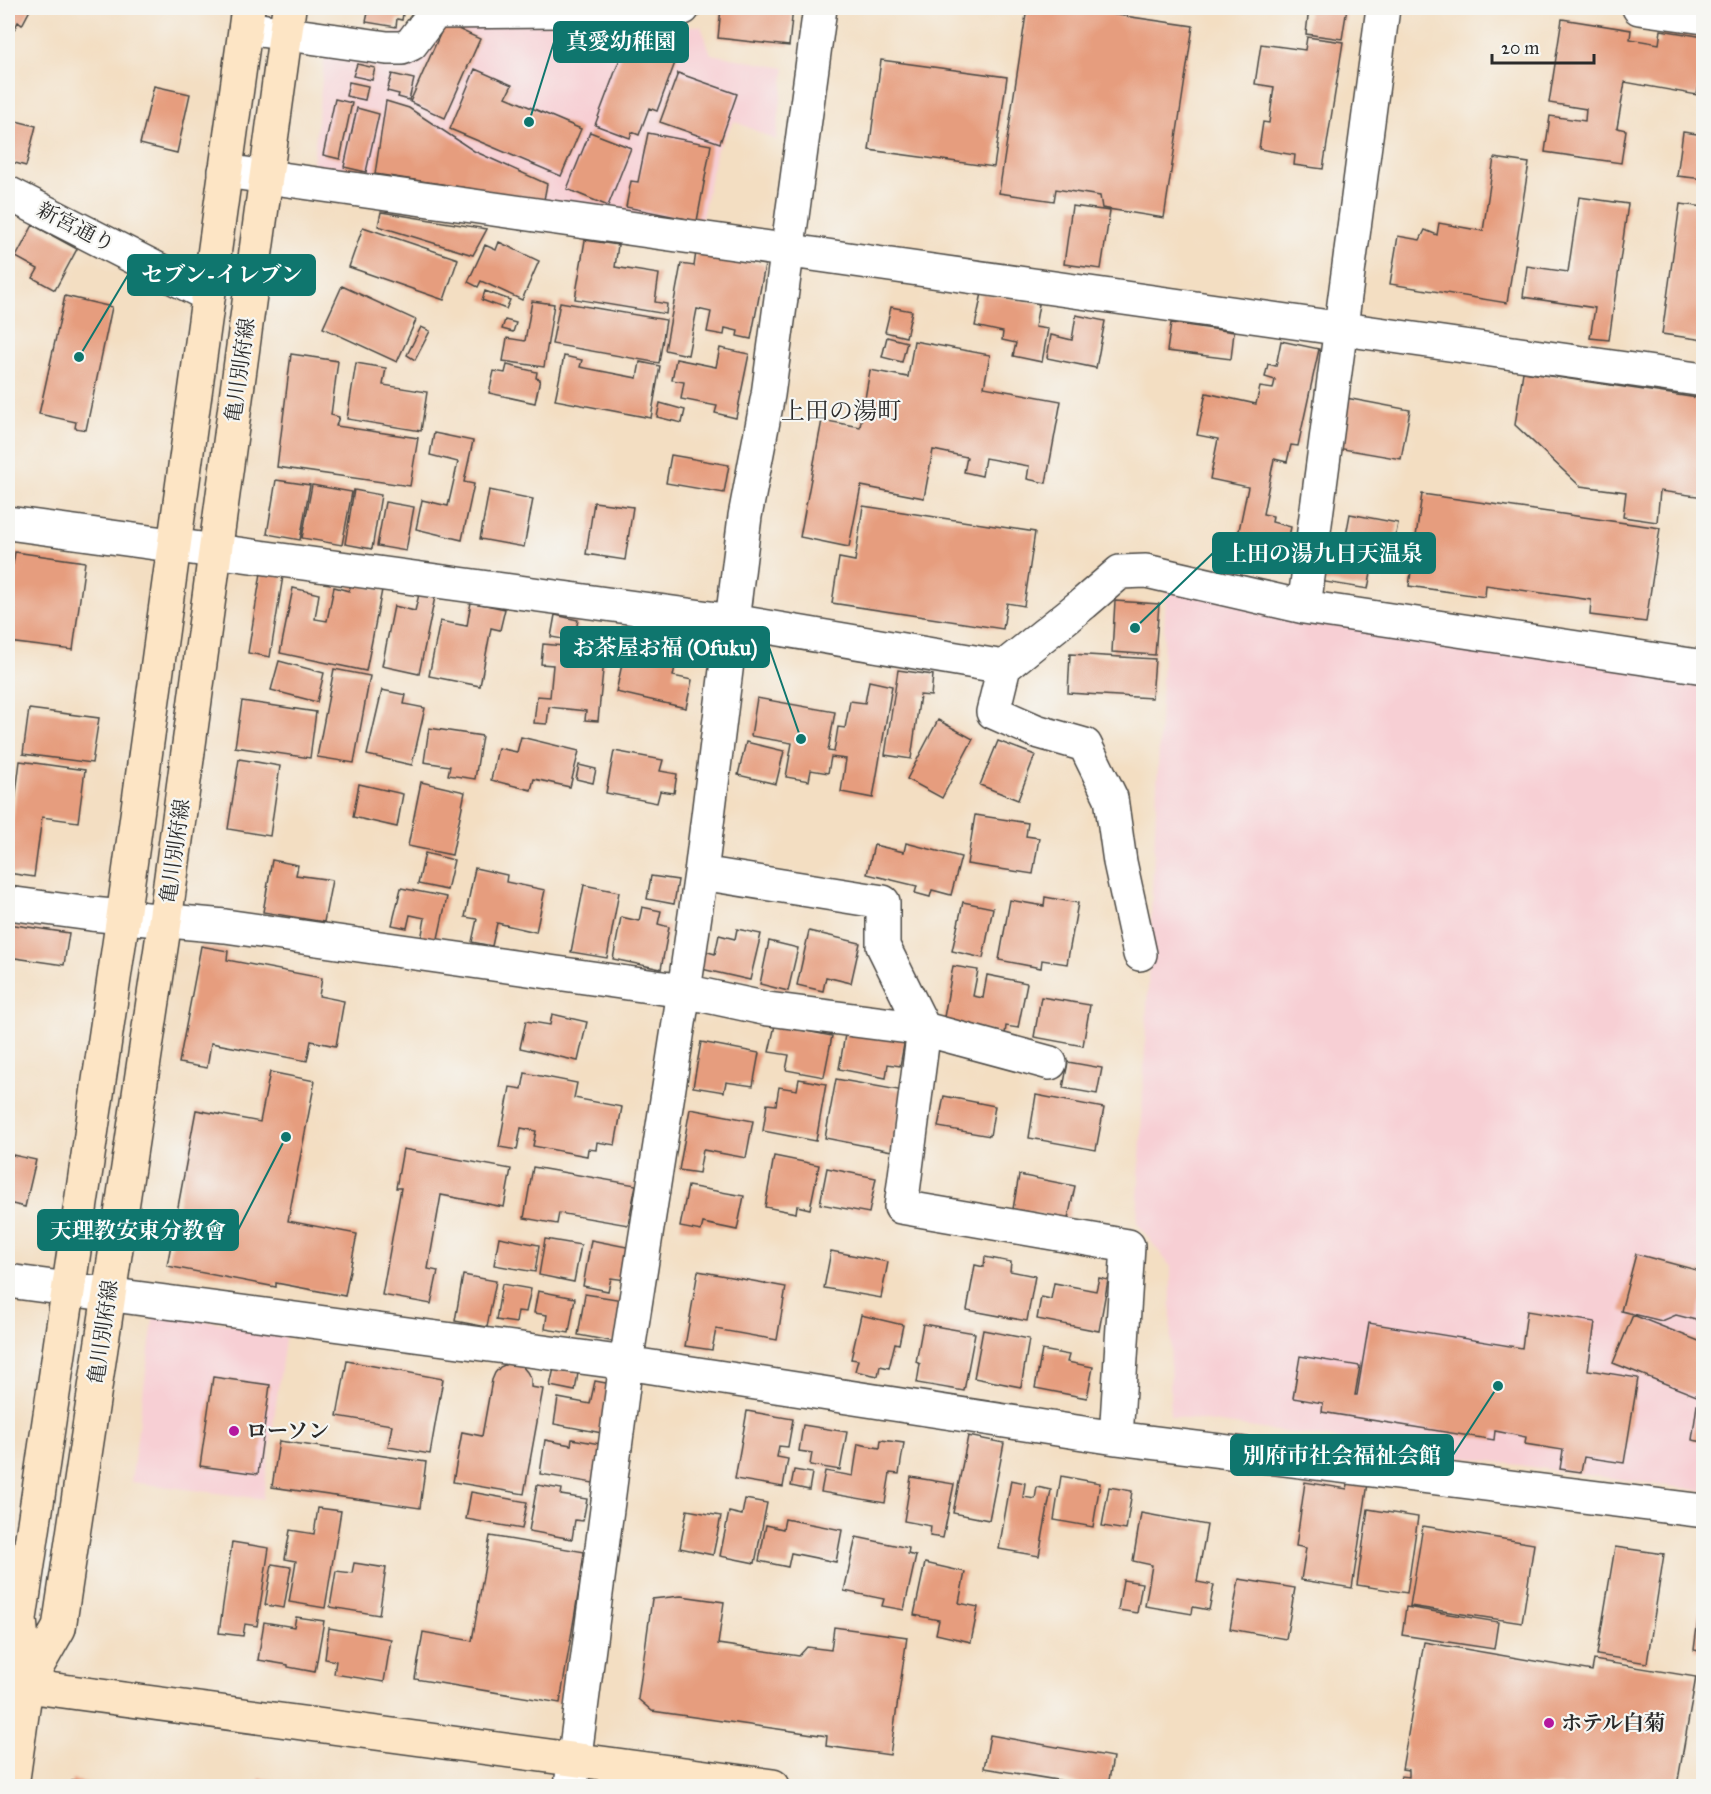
<svg xmlns="http://www.w3.org/2000/svg" width="1711" height="1794" font-family="'IM FELL Great Primer','Noto Serif JP',serif">
	<rect width="100%" height="100%" fill="#f6f6f2"/>
	<filter id="ink" filterUnits="userSpaceOnUse"><feTurbulence type="fractalNoise" baseFrequency=".0167" numOctaves="2"/><feDisplacementMap in="SourceGraphic" scale="12" xChannelSelector="R" yChannelSelector="G"/><feConvolveMatrix kernelMatrix="1 2 1 2 8 2 1 2 1" color-interpolation-filters="sRGB"/></filter>
	<filter id="wash" filterUnits="userSpaceOnUse"><feTurbulence type="fractalNoise" baseFrequency=".008" numOctaves="4" result="noise"/><feDisplacementMap in="SourceGraphic" scale="24" xChannelSelector="R" yChannelSelector="G"/><feGaussianBlur stdDeviation="1.35" result="paint"/><feColorMatrix in="noise" values="0 0 0 0 0 0 0 0 0 0 0 0 0 0 0 0 0 1.4 0 .05"/><feComposite in="paint" operator="in"/></filter>
	<g filter="url(#wash)">
		<rect width="100%" height="100%" fill="#f3dec2"/>
		<path fill="#f7cfd4" d="M447 19 701 26 711 54 785 68 776 140 734 121 717 149 700 226 312 171 325 52Z
			M1166 591 1703 676V1491L1170 1416 1171 1267 1137 1223Z
			M154 1313 286 1332 263 1499 131 1482Z"/>
		<g id="blocks">
			<path fill="#e69d7e" d="M8 8H31L22 25 18 22 14 30 8 27Z
				M369 8H404L402 20 397 19 396 27 366 22Z
				M721 8H793L789 46 718 38Z
				M1027 8H1069L1193 26 1164 218 1102 208 1100 196 1056 189 1054 201 999 193Z
				M1309 8H1347L1342 39 1306 34Z
				M1562 19 1631 30 1630 39 1659 44 1661 30 1704 37V84L1700 80 1697 95 1625 82 1617 128 1626 130 1621 163 1545 152 1550 116 1585 121 1586 109 1549 103Z
				M445 23 480 39 445 118 410 102Z
				M1307 37 1343 42 1323 169 1294 165 1295 155 1259 149 1263 122 1269 123 1274 87 1255 84 1261 44 1305 50Z
				M644 39 679 52 657 111 649 108 639 135 632 132 630 138 595 125 627 40 641 46Z
				M881 60 1007 77 994 167 869 150Z
				M357 64 375 68 372 80 353 76Z
				M475 69 512 85 506 97 581 129 561 176 450 129Z
				M678 73 737 94 720 143 660 122Z
				M392 74 414 79 409 100 398 97 399 94 387 91Z
				M349 82 368 86 365 100 346 96Z
				M154 86 190 94 177 153 140 144Z
				M335 99 352 103 340 159 323 155Z
				M386 101 409 108 474 151 547 184 544 200 375 174Z
				M357 108 379 114 366 172 344 167Z
				M8 119 36 126 26 166 8 161Z
				M590 132 631 148 608 206 567 189Z
				M1683 132 1704 135V179L1677 176Z
				M648 133 711 145 697 221 626 207 631 181 638 182Z
				M1494 158 1529 163 1507 303 1390 284 1398 236 1420 240 1425 230 1437 235 1439 223 1483 231Z
				M1579 197 1628 204 1609 340 1590 338 1595 308 1523 297 1527 266 1568 272Z
				M1680 204 1704 207V340L1662 334Z
				M1072 206 1110 211 1101 269 1064 264Z
				M381 212 487 229 473 255 378 226Z
				M33 225 77 249 55 290 33 278 38 269 16 257Z
				M363 227 458 259 444 300 349 267Z
				M585 240 618 245 615 267 659 274 655 302 667 304 666 314 575 299Z
				M499 242 539 261 522 300 481 281 478 287 468 282 485 245 496 250Z
				M696 252 765 265 751 339 737 336 738 331 725 328 724 335 707 332 711 312 697 309 688 355 665 350 681 264 694 266Z
				M342 286 416 320 397 362 323 328Z
				M485 291 510 300 506 309 482 300Z
				M982 293 1039 304 1035 327 1048 329 1042 362 1013 356 1016 343 1002 340 1003 332 975 326Z
				M65 296 112 307 86 430 75 428 76 422 39 414Z
				M532 301 554 304 544 367 503 361 507 338 525 341Z
				M560 302 666 320 659 363 552 344Z
				M891 307 912 311 906 337 885 332Z
				M1076 315 1105 321 1096 368 1047 358 1051 335 1072 340Z
				M505 320 516 323 513 332 502 329Z
				M1171 323 1234 332 1231 359 1167 351Z
				M421 327 430 331 415 360 407 355Z
				M887 337 907 342 902 362 882 357Z
				M914 341 990 355 984 387 1061 401 1046 483 1027 479 1029 466 985 458 982 476 964 472 967 457 933 450 924 498 861 486 849 547 800 537 822 420 860 427 870 370 908 377Z
				M1281 341 1319 349 1298 446 1291 445 1287 462 1274 459 1263 514 1273 516 1272 522 1291 527 1281 574 1239 565 1245 537 1238 535 1248 487 1210 479 1218 439 1197 435 1206 393 1256 404 1260 387 1273 389 1275 380 1265 377 1268 364 1276 366Z
				M720 348 749 354 736 418 715 413 717 406 681 399 684 382 672 380 676 359 716 367Z
				M291 354 338 361 331 415 339 417 336 426 418 438 410 486 277 467Z
				M564 356 582 360 580 367 637 378 640 362 660 366 651 418 555 400Z
				M356 363 386 368 383 385 427 392 421 431 347 419Z
				M507 365 537 372 536 378 540 379 535 403 489 393 494 371 505 373Z
				M1523 372 1704 399V497L1660 491 1657 522 1623 517 1626 492 1580 486 1515 425Z
				M1346 398 1410 410 1401 459 1337 448Z
				M660 403 685 410 682 423 657 417Z
				M434 433 473 441 464 482 474 484 462 540 416 529 422 500 448 506 458 462 430 455Z
				M671 455 729 465 724 493 666 483Z
				M276 480 310 485 300 540 267 534Z
				M312 485 352 492 342 545 302 538Z
				M354 490 381 495 372 549 345 544Z
				M489 490 533 499 524 547 480 539Z
				M1422 494 1660 528 1646 622 1590 615 1591 600 1486 585 1485 597 1409 586Z
				M385 502 414 507 406 551 377 546Z
				M594 502 633 507 625 560 586 554Z
				M863 506 1035 532 1024 606 1007 603 1003 629 832 603 839 558 855 561Z
				M1350 514 1398 523 1391 561 1374 557 1368 589 1319 581 1325 549 1343 552Z
				M15 552 85 562 73 650 8 642V563L13 564Z
				M261 573 283 576 270 657 248 653Z
				M351 583 382 590 366 671 280 653 293 588 319 594 315 619 327 621 334 587 349 591Z
				M419 594 435 597 419 674 382 666 394 606 415 611Z
				M1115 601 1159 604 1155 655 1112 652Z
				M471 602 505 609 500 630 491 628 480 686 429 676 440 621 467 626Z
				M555 615 578 620 574 641 551 637Z
				M627 641 678 653 673 676 692 680 686 708 616 692Z
				M543 644 605 650 598 721 585 720 586 711 549 707 547 724 534 723 537 696 550 697 553 665 541 664Z
				M1070 654 1155 659 1152 698 1068 693Z
				M279 661 324 673 317 702 271 690Z
				M334 669 370 676 354 763 317 757Z
				M898 670 933 675 931 696 920 695 911 759 885 755Z
				M869 681 892 686 873 798 841 792 846 759 831 757 828 773 811 770 809 781 786 777 792 743 751 736 757 698 835 712 828 751 834 752 838 727 845 728 850 701 865 703Z
				M382 690 406 695 404 704 425 708 412 765 367 755Z
				M242 701 316 712 310 758 235 747Z
				M29 709 99 718 92 763 23 754Z
				M938 720 973 739 942 798 907 779Z
				M429 728 482 736 475 779 448 775 450 766 424 762Z
				M521 737 579 751 570 787 534 779 531 790 491 780 498 748 517 752Z
				M998 741 1035 755 1018 800 980 785Z
				M746 742 784 751 776 784 738 775Z
				M614 751 663 760 660 771 677 774 674 793 660 791 657 803 606 793Z
				M239 759 280 766 270 836 228 829Z
				M20 761 85 770 78 822 42 817 34 877 8 873V857Z
				M579 765 596 769 593 783 576 779Z
				M421 782 465 792 452 855 408 846Z
				M359 784 403 794 397 827 353 817Z
				M975 815 1028 823 1026 836 1039 838 1033 874 967 864Z
				M906 843 961 857 951 895 932 890 930 897 915 893 917 886 867 874 874 845 904 852Z
				M425 853 454 860 447 890 418 884Z
				M272 860 298 865 296 875 332 880 324 922 263 912Z
				M475 868 507 875 506 882 545 890 536 932 497 923 492 946 472 942 477 919 465 917Z
				M651 876 678 880 674 904 647 899Z
				M584 885 619 892 607 958 571 952Z
				M401 888 447 897 437 943 421 940 425 918 410 915 407 928 392 925Z
				M1045 897 1078 903 1067 964 1042 960 1041 968 999 960 1010 900 1044 906Z
				M963 902 993 908 983 958 952 951Z
				M642 907 661 911 658 924 669 927 661 969 613 959 621 917 639 921Z
				M8 924 69 933 64 965 8 957Z
				M737 929 761 934 750 980 697 968 701 950 715 954 719 935 735 939Z
				M809 931 860 943 851 983 826 977 823 991 797 985Z
				M769 941 798 948 788 991 760 984Z
				M201 946 228 951 227 960 322 978 319 996 344 1001 336 1046 311 1041 307 1061 211 1043 207 1068 179 1063Z
				M953 966 978 970 973 996 983 998 987 975 1027 983 1018 1028 1006 1026 1005 1034 943 1023Z
				M1041 997 1090 1005 1083 1046 1034 1037Z
				M552 1014 587 1022 578 1061 520 1048 526 1021 550 1025Z
				M775 1025 832 1036 824 1077 786 1070 789 1055 769 1052Z
				M846 1029 905 1039 900 1066 888 1064 886 1078 839 1069Z
				M701 1042 759 1053 753 1086 726 1082 724 1092 693 1087Z
				M1068 1062 1102 1068 1097 1094 1063 1088Z
				M270 1072 315 1081 288 1221 357 1234 345 1296 276 1283V1287L167 1266 196 1110 260 1122Z
				M525 1073 577 1083 574 1098 622 1107 615 1145 597 1142 596 1150 588 1149 587 1156 533 1146 536 1131 521 1128 517 1150 499 1147 510 1087 522 1089Z
				M799 1079 826 1084 816 1141 763 1131 767 1104 776 1105 779 1087 797 1090Z
				M836 1079 904 1091 892 1151 825 1138Z
				M1036 1095 1104 1108 1096 1150 1029 1138Z
				M944 1096 995 1106 990 1136 938 1127Z
				M690 1109 753 1121 746 1158 703 1150 699 1173 679 1170Z
				M403 1149 511 1169 504 1207 441 1195 428 1269 438 1271 431 1304 382 1295 401 1188H396Z
				M8 1154 36 1160 25 1207 8 1203Z
				M774 1156 819 1165 810 1209 797 1206 796 1213 765 1207Z
				M533 1167 636 1185 628 1225 559 1213 557 1224 524 1218Z
				M827 1168 876 1178 869 1213 820 1204Z
				M1019 1175 1075 1186 1068 1219 1013 1209Z
				M688 1186 744 1196 737 1230 703 1223 701 1231 680 1227Z
				M499 1237 539 1245 535 1272 494 1265Z
				M545 1239 581 1245 574 1282 539 1275Z
				M591 1240 632 1248 626 1280 611 1278 608 1291 583 1286Z
				M831 1251 888 1262 881 1298 824 1288Z
				M1636 1254 1704 1272V1302H1701L1696 1320 1676 1315 1662 1321 1621 1311Z
				M985 1257 1011 1262 1010 1271 1035 1276 1027 1321 967 1310 975 1265 984 1267Z
				M698 1271 786 1287 777 1340 716 1329 712 1350 685 1346Z
				M463 1275 496 1281 487 1327 455 1321Z
				M1099 1278 1108 1280 1099 1331 1037 1319 1041 1297 1051 1299 1054 1283 1096 1291Z
				M502 1284 531 1289 526 1312 518 1311 516 1323 496 1320Z
				M538 1291 575 1298 569 1333 545 1329 547 1315 534 1313Z
				M585 1294 623 1300 616 1342 578 1335Z
				M1527 1311 1595 1322 1588 1370 1638 1378 1624 1463 1584 1457 1581 1472 1560 1469 1563 1450 1525 1444 1526 1437 1495 1431 1494 1440 1322 1412 1323 1403 1293 1398 1300 1356 1360 1366 1355 1395H1357L1369 1323 1522 1348Z
				M861 1315 903 1325 899 1344 895 1343 889 1368 880 1366 878 1376 855 1371 858 1360 851 1359Z
				M1633 1315 1704 1343V1399L1613 1363Z
				M923 1324 975 1333 964 1391 917 1383 920 1364 916 1362Z
				M983 1330 1029 1339 1021 1387 974 1378Z
				M1042 1350 1069 1355 1067 1362 1093 1367 1087 1398 1035 1388Z
				M347 1361 443 1379 430 1454 388 1447 392 1425 337 1416Z
				M507 1364 522 1366 527 1372 531 1379V1387L543 1389 524 1494 453 1482 462 1432 482 1436 492 1380 495 1373 500 1367Z
				M554 1368 578 1373 575 1391 550 1386Z
				M213 1377 270 1385 258 1474 200 1466Z
				M595 1381 622 1386 613 1435 554 1424 558 1398 590 1404Z
				M1697 1405 1704 1406V1442L1692 1440Z
				M747 1411 793 1419 788 1447 779 1446 777 1457 788 1459 783 1487 735 1479Z
				M803 1425 847 1432 840 1470 810 1465 812 1453 799 1451Z
				M968 1436 1004 1443 989 1520 953 1513Z
				M572 1439 606 1445 599 1484 540 1474 545 1440 571 1445Z
				M881 1440 904 1443 899 1474 890 1473 885 1503 821 1492 825 1471 853 1476 858 1444 880 1448Z
				M279 1441 426 1462 420 1508 272 1487Z
				M794 1470 812 1473 809 1490 791 1486Z
				M1061 1476 1100 1483 1093 1527 1054 1520Z
				M911 1477 954 1484 943 1538 930 1536 931 1526 904 1521Z
				M1011 1480 1025 1483 1023 1497 1035 1499 1037 1487 1051 1490 1039 1556 999 1549Z
				M1349 1480 1368 1483 1352 1588 1301 1580 1306 1548 1296 1546 1305 1482 1347 1489Z
				M537 1485 562 1489 561 1495 587 1499 583 1521 575 1520 572 1539 529 1531Z
				M1109 1487 1132 1491 1126 1530 1102 1526Z
				M471 1492 527 1502 522 1529 466 1519Z
				M745 1499 767 1503 755 1563 720 1556 729 1512 742 1515Z
				M318 1508 341 1511 325 1608 289 1602 296 1561 285 1559 290 1530 314 1534Z
				M1368 1509 1418 1517 1407 1593 1357 1585Z
				M687 1510 721 1516 713 1555 680 1548Z
				M1141 1513 1207 1525 1197 1582 1214 1585 1209 1610 1193 1607 1192 1614 1145 1606 1152 1565 1133 1561Z
				M785 1519 842 1530 836 1562 791 1553 788 1567 759 1561 766 1525 783 1529Z
				M1423 1526 1534 1544 1522 1623 1410 1606Z
				M490 1536 585 1552 560 1703 415 1679 423 1632 472 1641Z
				M856 1537 909 1548 908 1554 916 1556 904 1610 882 1606 884 1599 844 1591Z
				M232 1542 269 1548 257 1626 245 1624 243 1636 219 1633Z
				M1615 1547 1664 1554 1647 1663 1597 1655Z
				M354 1563 386 1568 379 1615 330 1607 336 1571 352 1573Z
				M925 1563 965 1572 959 1603 978 1607 971 1642 936 1634 939 1620 914 1615Z
				M272 1564 291 1567 284 1608 265 1605Z
				M1239 1579 1295 1588 1286 1639 1230 1629Z
				M1123 1580 1142 1583 1137 1613 1118 1610Z
				M681 1596 724 1602 718 1644 799 1656 807 1647 831 1650 834 1627 907 1637 890 1755 826 1746 827 1736 652 1711 638 1699 652 1599Z
				M1406 1607 1498 1622 1494 1649 1402 1635Z
				M1699 1612H1704V1652L1694 1650Z
				M296 1617 324 1621 315 1672 288 1667V1665L258 1660 264 1622 294 1627Z
				M329 1628 391 1639 384 1682 334 1674 336 1661 325 1659Z
				M1424 1642 1592 1671 1594 1660 1696 1677 1677 1786H1399L1401 1776 1409 1777V1770L1402 1769Z
				M990 1735 1113 1757 1108 1786H1093L984 1768Z
				M260 1778 300 1785V1786H258Z
				M72 1780 98 1785V1786H71Z
				M160 1780 183 1786H158Z"/>
		</g>
	</g>
	<g filter="url(#ink)">
		<use href="#blocks" fill-opacity="0" stroke="#494642" stroke-width="1.5"/>
		<g fill="none" stroke-linecap="round" stroke-linejoin="round">
			<g stroke="#494642" stroke-width="36">
				<path id="street" d="M1639 8 1704 17
					M246 28 387 48H402L411 44 435 12 673 10 683 8
					M225 171 1704 380
					M8 193 208 295
					M8 523 732 621 1004 667 1084 603 1120 572 1146 571 1304 607 1704 667
					M1304 607 1383 8
					M1004 667 993 712 1036 731 1085 745 1111 798 1120 862 1140 954
					M701 873 883 902V946L924 1029 901 1207 1128 1246 1116 1438
					M8 903 91 914 225 926 684 991 768 1009 924 1029 1050 1063
					M8 1281 626 1363 1116 1438 1704 1511
					M571 1786 626 1363 684 991 701 873 745 516 768 395 820 8"/>
			</g>
			<g stroke="#494642" stroke-width="36">
				<path id="secondary" d="M10 1677 26 1686 773 1786
					M26 1686 59 1628 165 921 289 8
					M12 1786 26 1686 20 1619 123 917 248 8"/>
			</g>
			<use href="#street" stroke="#fff" stroke-width="33"/>
			<use href="#secondary" stroke="#fde5c5" stroke-width="33"/>
		</g>
	</g>
	<g fill="#b5179e" stroke="#f6f6f2" stroke-width="2">
		<circle cx="234" cy="1431" r="6"/>
		<circle cx="1549" cy="1723" r="6"/>
	</g>
	<g text-anchor="middle" stroke-width="4.5" stroke-linejoin="round" paint-order="stroke">
		<g font-size="21" fill="#2b2b2b" stroke="#f6f6f2">
			<text transform="translate(76 227) rotate(27)" y="7">新宮通り</text>
			<text transform="translate(240 370) rotate(-82)" y="7">亀川別府線</text>
			<text transform="translate(175 851) rotate(-82)" y="7">亀川別府線</text>
			<text transform="translate(103 1332) rotate(-82)" y="7">亀川別府線</text>
		</g>
		<g font-size="21" font-weight="bold" fill="#2b2b2b" stroke="#f6f6f2" text-anchor="start">
			<text x="246" y="1438">ローソン</text>
			<text x="1561" y="1730">ホテル白菊</text>
		</g>
		<g font-size="24" fill="#2b2b2b" stroke="#f6f6f2">
			<text x="841" y="419">上田の湯町</text>
		</g>
	</g>
	<path fill="none" stroke="#0f766e" stroke-width="2" d="M529 122L554 42M79 357L128 275M1135 628L1213 553M801 739L769 647M286 1137L238 1230M1498 1386L1453 1455"/>
	<g fill="#0f766e" stroke="#f6f6f2" stroke-width="2">
		<circle cx="529" cy="122" r="6"/>
		<circle cx="79" cy="357" r="6"/>
		<circle cx="1135" cy="628" r="6"/>
		<circle cx="801" cy="739" r="6"/>
		<circle cx="286" cy="1137" r="6"/>
		<circle cx="1498" cy="1386" r="6"/>
	</g>
	<g fill="#0f766e" stroke="#0f766e" stroke-width="2">
		<rect x="554" y="22" width="134" height="40" rx="6"/>
		<rect x="128" y="255" width="187" height="40" rx="6"/>
		<rect x="1213" y="533" width="222" height="40" rx="6"/>
		<rect x="561" y="627" width="208" height="40" rx="6"/>
		<rect x="38" y="1210" width="200" height="40" rx="6"/>
		<rect x="1231" y="1435" width="222" height="40" rx="6"/>
	</g>
	<g font-size="22" text-anchor="middle" font-weight="bold" fill="#fff">
		<text x="621" y="49">真愛幼稚園</text>
		<text x="222" y="282">セブン-イレブン</text>
		<text x="1324" y="561">上田の湯九日天温泉</text>
		<text x="665" y="655">お茶屋お福 (Ofuku)</text>
		<text x="138" y="1238">天理教安東分教會</text>
		<text x="1342" y="1463">別府市社会福祉会館</text>
	</g>
	<rect width="1711" height="1794" fill="none" stroke="#f6f6f2" stroke-width="30"/>
	<path d="M1492 54v9h102v-9" fill="none" stroke="#2b2b2b" stroke-width="3"/>
	<text x="1501" y="54" font-size="18" fill="#2b2b2b" stroke="#f6f6f2" stroke-width="4.5" paint-order="stroke">20 m</text>
</svg>
